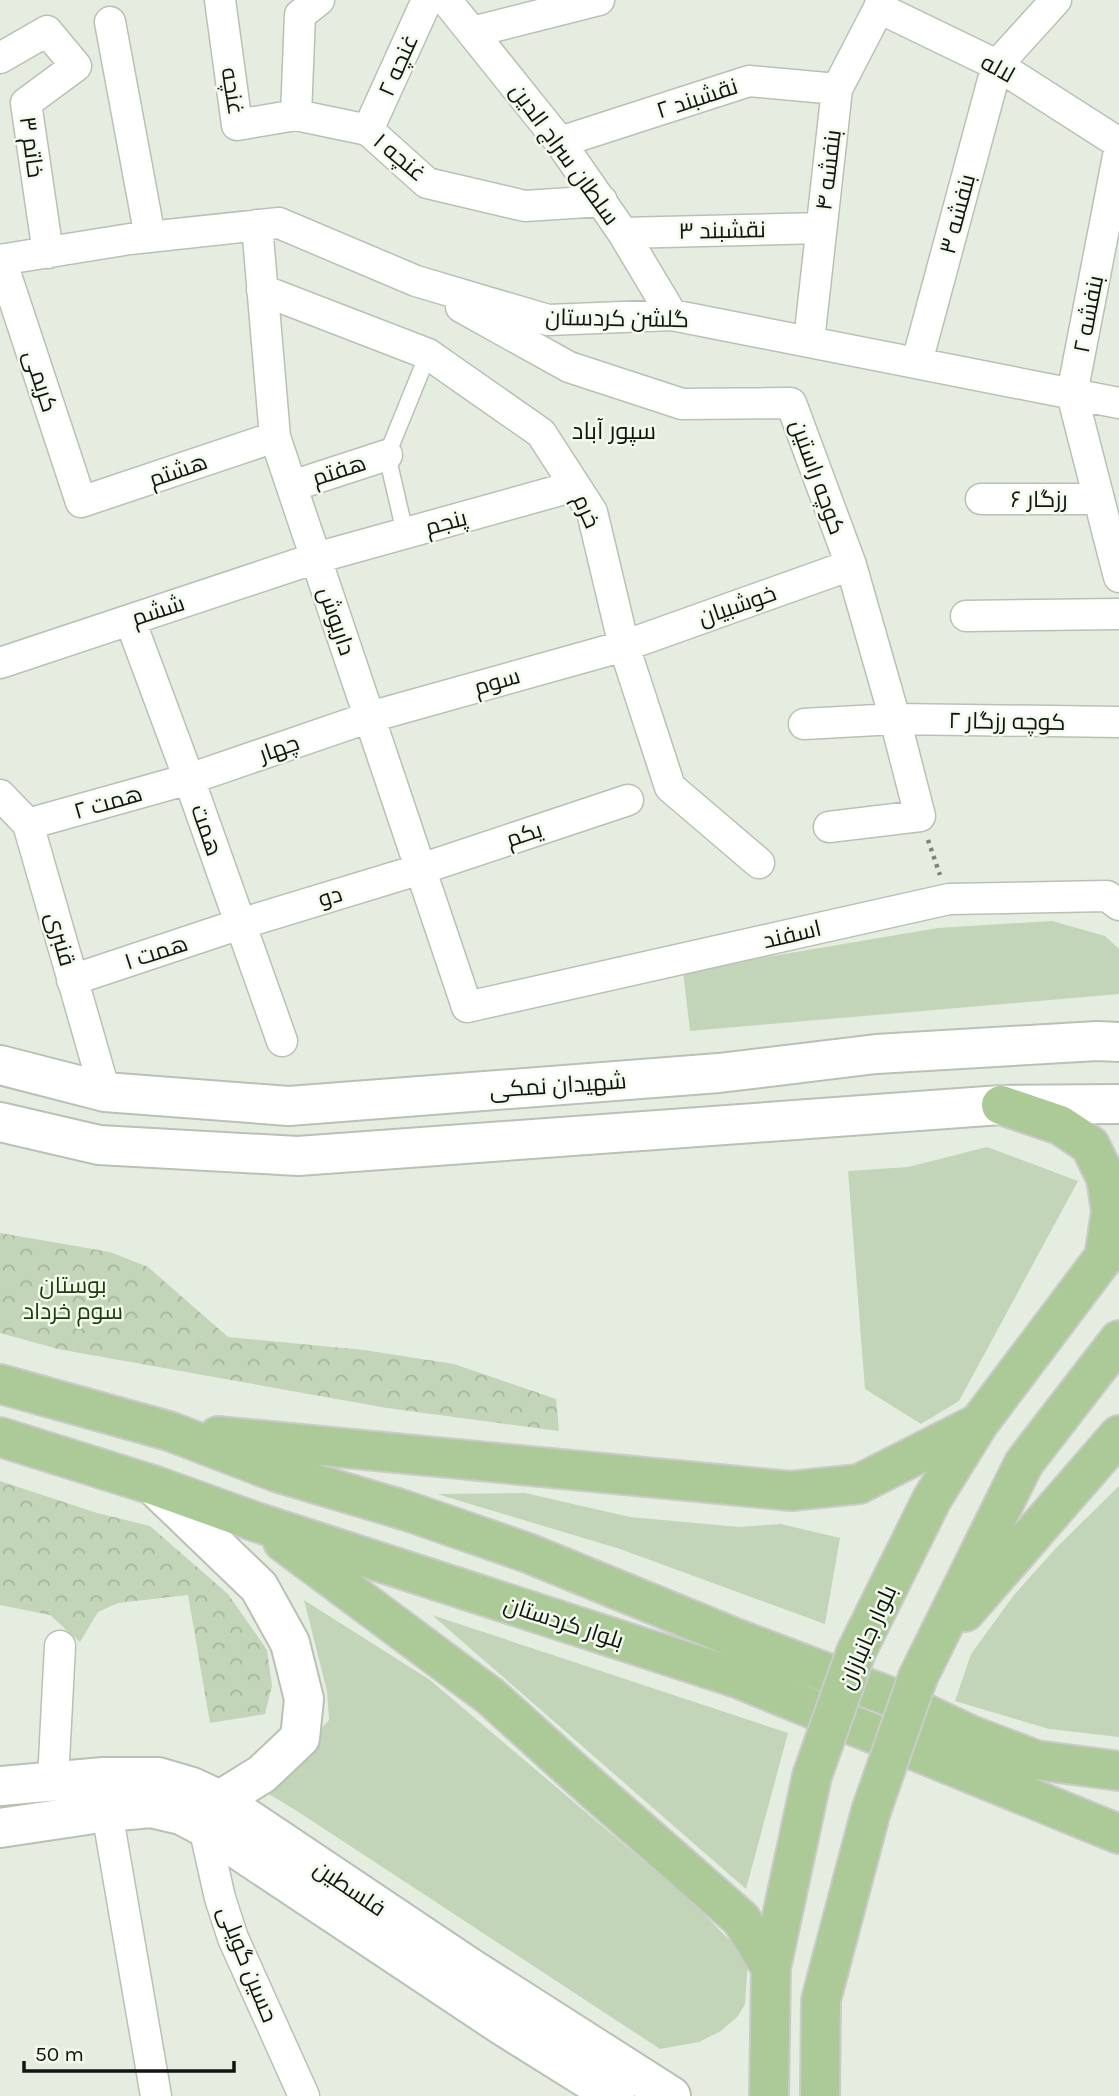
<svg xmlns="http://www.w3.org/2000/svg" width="1119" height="2096" font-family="Karla,Cairo,sans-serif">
	<defs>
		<pattern id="forest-crowns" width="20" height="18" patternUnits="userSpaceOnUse" patternTransform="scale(1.75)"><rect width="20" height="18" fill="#c2d5b8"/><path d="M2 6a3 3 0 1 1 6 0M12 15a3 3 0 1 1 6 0" fill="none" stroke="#a6b69d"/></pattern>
	</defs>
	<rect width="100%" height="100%" fill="#e5ede0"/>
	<path fill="#c2d5b8" d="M1052 921 1105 936 1119 949V994L690 1031 683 971 938 928Z
		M987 1147 1078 1181 959 1401 921 1424 865 1389 848 1171 908 1167Z
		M1119 1486V1737L1049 1729 955 1701 971 1654 1014 1595 1056 1548Z
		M525 1493 630 1517 739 1527 781 1524 840 1538 825 1624 620 1549 437 1494Z
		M304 1600 430 1680 694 1904 748 1959 745 2004 738 2016 721 2031 699 2042 660 2049 297 1811 257 1787 291 1763 329 1720 327 1691Z
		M432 1615 788 1733 746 1889Z"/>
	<path fill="url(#forest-crowns)" d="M0 1233 110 1252 148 1267 228 1337 364 1350 454 1364 556 1399 559 1431 387 1408 58 1349 0 1333Z
		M0 1481 97 1513 150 1526 228 1594 267 1650 272 1686 265 1714 210 1723 188 1595 118 1603 98 1612 80 1642 50 1615 0 1605Z"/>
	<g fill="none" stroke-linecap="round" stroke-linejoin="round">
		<g stroke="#b9c1b5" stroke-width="19">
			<path id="lane" d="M405 533 387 455 428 354"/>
		</g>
		<g stroke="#b9c1b5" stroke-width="33">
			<path id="street" d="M220 0 237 125 296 115
				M319 0 300 15 296 115 368 130 427 183 525 206 602 201
				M446 0 560 142 623 233 672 315
				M879 8 997 65 1119 143
				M110 22 150 237
				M472 32 599 0
				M0 58 47 31 76 66 26 103 48 253
				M368 130 427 0
				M560 142 749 81 837 89
				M1119 151 1072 394 1119 577
				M257 225 275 437 467 1007 949 899 1107 896 1119 905
				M623 233 821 228
				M0 260 130 239 279 223 416 281 548 320 672 315 1119 403
				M1 260 81 502 275 437
				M262 290 428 354 541 433 592 512 624 646 670 787 759 863
				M461 307 569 367 682 404 791 403 851 565 895 719 920 816 829 827
				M809 341 837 89 879 8 881 0
				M917 362 997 65 1056 0
				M292 486 387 455
				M981 499H1098
				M966 616 1119 614
				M130 620 189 779 282 1041
				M0 663 316 558 575 486
				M804 724 895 719 1119 722
				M0 795 28 824 105 1092
				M28 824 189 779 370 717 624 646 851 565
				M72 980 240 924 421 869 628 800
				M53 1780 60 1646
				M107 1812 156 2096
				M210 1816 204 1827 220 1898 233 1938 304 2096"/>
		</g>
		<g stroke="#b9c1b5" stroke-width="42">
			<path id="secondary" d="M0 1065 105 1092 289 1106 719 1073 876 1054 1097 1041 1119 1042
				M0 1122 99 1145 298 1156 1001 1105 1119 1104
				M153 1485 259 1587 290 1643 304 1699 300 1738 262 1774 220 1800
				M0 1786 104 1777H158L192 1787 220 1800 469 1967 671 2096
				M0 1828 107 1812 151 1808 181 1815 204 1827 503 2026 615 2096"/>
		</g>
		<g stroke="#cbcbca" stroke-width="42">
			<path id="primary" d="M1001 1105 1060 1125 1090 1145 1106 1178 1111 1211 1104 1258
				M0 1384 169 1431 276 1472 407 1511 528 1553 740 1640 888 1696 968 1734 1036 1760 1119 1771
				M218 1436 791 1491 859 1484 979 1423
				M0 1437 153 1485 256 1522 737 1678 1119 1834
				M283 1542 490 1696 593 1789 741 1919 771 1968
				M965 1612 1119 1435
				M856 1652 932 1499 979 1423 1119 1237
				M918 1677 1024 1463 1119 1340
				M769 2096 771 1968 812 1776
				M820 2096 821 2000 871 1811"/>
		</g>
		<path stroke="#7d827a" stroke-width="4.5" stroke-dasharray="3.5 5" stroke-linecap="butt" d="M928 840 940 875"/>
		<use href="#lane" stroke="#fff" stroke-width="16"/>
		<use href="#street" stroke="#fff" stroke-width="30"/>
		<use href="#secondary" stroke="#fff" stroke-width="38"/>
		<use href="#primary" stroke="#abca97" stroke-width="38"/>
		<g stroke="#cbcbca" stroke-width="42" stroke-linecap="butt">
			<path id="primary-bridge" d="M812 1776 856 1652
				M871 1811 918 1677"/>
		</g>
		<use href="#primary-bridge" stroke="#abca97" stroke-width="38"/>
	</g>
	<g text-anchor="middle" stroke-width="5" stroke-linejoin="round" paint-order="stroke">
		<g font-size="23" fill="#121410" stroke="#f2faed">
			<text transform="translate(398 65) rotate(-66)" y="8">غنچه ۲</text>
			<text transform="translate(998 68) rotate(29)" y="8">لاله</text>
			<text transform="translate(233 91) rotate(81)" y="8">غنچه</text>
			<text transform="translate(697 98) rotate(-18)" y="8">نقشبند ۲</text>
			<text transform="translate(32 147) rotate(82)" y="8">خاتم ۳</text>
			<text transform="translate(565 154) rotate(54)" y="8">سلطان سراج الدین</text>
			<text transform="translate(400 157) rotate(40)" y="8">غنچه ۱</text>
			<text transform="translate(828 170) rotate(-83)" y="8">بنفشه ۴</text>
			<text transform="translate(957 214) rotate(-75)" y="8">بنفشه ۳</text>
			<text transform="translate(722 230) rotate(-1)" y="8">نقشبند ۳</text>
			<text transform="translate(1088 314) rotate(-79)" y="8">بنفشه ۲</text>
			<text transform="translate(617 318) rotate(1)" y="8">گلشن کردستان</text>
			<text transform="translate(41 381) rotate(72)" y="8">کریمی</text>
			<text transform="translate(178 470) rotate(-19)" y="8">هشتم</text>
			<text transform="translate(339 470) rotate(-18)" y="8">هفتم</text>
			<text transform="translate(818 477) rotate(70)" y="8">کوچه راستین</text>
			<text x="1039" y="507">رزگار ۶</text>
			<text transform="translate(587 511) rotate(66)" y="8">خرم</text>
			<text transform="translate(446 522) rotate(-15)" y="8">پنجم</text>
			<text transform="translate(737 605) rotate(-19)" y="8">خوشبیان</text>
			<text transform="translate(158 610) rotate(-18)" y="8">ششم</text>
			<text transform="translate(337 621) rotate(71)" y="8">داریوش</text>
			<text transform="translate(497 681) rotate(-16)" y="8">سوم</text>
			<text transform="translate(1007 721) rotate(1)" y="8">کوچه رزگار ۲</text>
			<text transform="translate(279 748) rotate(-19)" y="8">چهار</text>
			<text transform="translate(108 802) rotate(-16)" y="8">همت ۲</text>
			<text transform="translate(207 830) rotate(71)" y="8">همت</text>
			<text transform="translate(524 834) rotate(-18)" y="8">یکم</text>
			<text transform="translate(330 896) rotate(-17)" y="8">دو</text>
			<text transform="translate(792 934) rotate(-13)" y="8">اسفند</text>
			<text transform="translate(61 939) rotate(74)" y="8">قنبری</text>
			<text transform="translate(156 952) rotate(-18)" y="8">همت ۱</text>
			<text transform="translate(558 1085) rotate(-4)" y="8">شهیدان نمکی</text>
			<text transform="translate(564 1622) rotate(18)" y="8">بلوار کردستان</text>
			<text transform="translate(867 1637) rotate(-66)" y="8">بلوار جانبازان</text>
			<text transform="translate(350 1888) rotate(34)" y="8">فلسطین</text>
			<text transform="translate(248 1964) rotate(68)" y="8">حسین گویلی</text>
		</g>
		<g font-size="23" fill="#203d09" stroke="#f2faed">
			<text x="73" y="1293">بوستان<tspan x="73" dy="26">سوم خرداد</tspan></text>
		</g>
		<g font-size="24" fill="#121410" stroke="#f2faed">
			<text x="614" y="439">سپور آباد</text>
		</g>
	</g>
	<path d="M24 2061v10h210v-10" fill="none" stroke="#121410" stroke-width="3.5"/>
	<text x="35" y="2061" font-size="21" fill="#121410" stroke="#f2faed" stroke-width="5" paint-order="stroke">50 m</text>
</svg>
